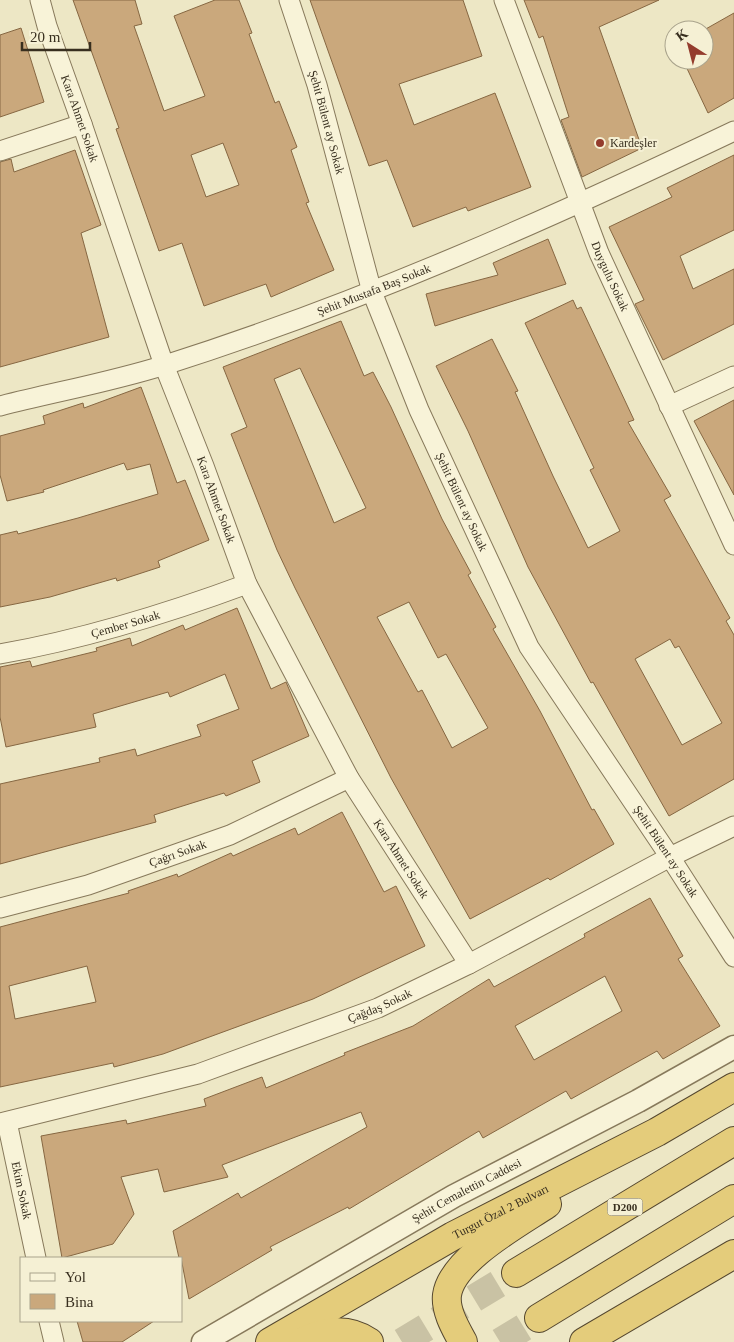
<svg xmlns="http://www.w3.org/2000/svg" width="734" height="1342" font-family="'Times New Roman',serif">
	<rect width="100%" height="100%" fill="#ede7c5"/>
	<path fill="#caa87c" stroke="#866742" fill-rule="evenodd" d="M73 0H135L142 24 134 26 164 111 205 96 174 16 215 0H239L252 33 249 34 275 103 279 101 297 147 291 150 309 202 306 203 334 270 271 297 266 284 204 306 182 243 159 251 116 129 119 128ZM223 143 239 185 206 197 191 155Z
		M310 0H463L482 56 399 84 414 125 495 93 531 187 468 211 466 207 413 227 387 160 369 166Z
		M524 0H659L599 27 642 148 582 177 561 120 569 117 543 36 539 38Z
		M734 13V98L708 113 683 60H704V30Z
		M21 28 44 102 0 117V35Z
		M75 150 101 225 81 233 109 337 0 367V162L11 159 14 172Z
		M734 155V230L680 256 693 289 734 269V324L663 360 635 304 644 300 609 227 672 197 667 188Z
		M548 239 566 284 435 326 426 294 498 275 493 263Z
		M573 300 577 309 581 307 634 420 628 422 671 496 664 500 730 618 726 621 734 635V779L669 816 593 682 591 683 528 567 468 431 436 366 492 339 518 391 515 392 553 476 588 548 620 531 590 470 594 468 525 323ZM670 639 675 648 679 646 722 723 682 745 635 659Z
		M341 321 364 376 373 372 391 407 442 519 471 573 468 575 496 627 493 629 540 711 592 810 594 809 614 844 550 880 548 878 470 919 391 778 295 588 277 550 231 434 247 427 223 367ZM300 368 366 508 334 523 274 379ZM409 602 438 658 446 654 488 728 452 748 422 690 418 692 377 617Z
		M141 387 177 483 185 480 209 540 158 561 160 567 117 581 116 578 50 597 0 607V535L17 531 18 534 78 518 158 494 150 464 127 470 124 463 43 490 44 492 7 501 0 475V436L45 424 43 416 83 403 84 408Z
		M734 400V495L694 421Z
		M237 608 271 689 286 682 309 736 252 761 260 782 226 796 224 793 154 815 156 822 0 864V784L100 762 99 758 135 749 137 756 201 736 197 725 239 709 225 674 170 697 168 692 93 714 96 727 6 747 0 717V667L30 661 32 667 97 651 96 648 130 638 132 646 183 625 185 630Z
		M342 812 384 892 396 886 425 946 313 999 163 1054 114 1067 113 1063 0 1087V927L129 893 128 891 177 874 178 877 231 853 233 856 295 828 298 835ZM87 966 96 1002 15 1019 9 986Z
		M650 898 683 956 678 959 720 1026 663 1059 657 1051 571 1099 566 1091 483 1138 479 1131 349 1209 348 1207 270 1247 272 1250 189 1299 181 1258H179L173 1231 238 1193 241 1198 367 1127 361 1112 222 1165 228 1177 164 1192 158 1169 121 1177 134 1214 113 1244 62 1258 41 1136 126 1120 127 1124 206 1106 204 1099 262 1077 266 1088 345 1055 344 1053 413 1026 489 979 494 987 585 937 584 934ZM605 976 622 1011 534 1060 515 1026Z
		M77 1321H154L122 1342H83Z"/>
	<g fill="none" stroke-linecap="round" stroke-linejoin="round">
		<path stroke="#c9c2a4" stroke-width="28" stroke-dasharray="28 14" stroke-linecap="butt" d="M402 1342 516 1273
			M500 1342 539 1318"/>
		<g stroke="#87795b" stroke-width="21">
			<g id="minor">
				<path id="s1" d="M40 0 47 26 82 124 164 365 204 466 247 584 349 778 469 964"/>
				<path id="s2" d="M289 0 317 85 372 292 419 410 529 647 670 857 734 957"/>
				<path id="s3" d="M504 0 599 253 734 545"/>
				<path d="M0 151 82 124"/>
				<path id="s4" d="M0 406C55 392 111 382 165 365 361 303 549 219 734 131"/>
				<path d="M669 406 734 376"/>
				<path id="s5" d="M0 654C85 639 166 614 247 584"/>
				<path id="s6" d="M0 908 88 885 230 835 349 778"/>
				<path id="s7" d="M7 1122 36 1258"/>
				<path id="s8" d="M0 1123 198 1074 378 1008 469 964 670 857 734 826"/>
				<path d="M49 1321 54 1342"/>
			</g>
		</g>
		<g stroke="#87795b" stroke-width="25">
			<g id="tertiary">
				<path id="s9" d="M203 1342 454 1196 638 1101 734 1047"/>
			</g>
		</g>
		<g stroke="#55472f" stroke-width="30">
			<g id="trunk">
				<path d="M516 1273 734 1141"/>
				<path d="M539 1318 734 1199"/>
				<path id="s10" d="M270 1342 453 1236 657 1132 734 1087"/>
				<path d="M303 1342C324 1330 349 1328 369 1342"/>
				<path d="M463 1342C456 1329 445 1311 447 1295 452 1259 519 1223 547 1204"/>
				<path d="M584 1342 734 1254"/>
			</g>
		</g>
		<use href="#minor" stroke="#f8f3d8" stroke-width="19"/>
		<use href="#tertiary" stroke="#f8f3d8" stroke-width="22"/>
		<use href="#trunk" stroke="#e4cc7b" stroke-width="28"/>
	</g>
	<circle fill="#943c2d" stroke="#f5f0d4" stroke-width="2" cx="600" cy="143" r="5"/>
	<g text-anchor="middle" stroke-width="4" stroke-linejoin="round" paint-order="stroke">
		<rect fill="#f5f0d4" stroke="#716955" stroke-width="1" x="607.5" y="1198.5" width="35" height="17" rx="4"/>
		<g font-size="11" font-weight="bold" fill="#382f1f">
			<text x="625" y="1211">D200</text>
		</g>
		<g font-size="12" fill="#382f1f" stroke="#f5f0d4">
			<text dy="4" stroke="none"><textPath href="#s1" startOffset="125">Kara Ahmet Sokak</textPath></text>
			<text dy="4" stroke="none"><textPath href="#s2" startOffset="128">Şehit Bülent ay Sokak</textPath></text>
			<text dy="4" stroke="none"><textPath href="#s3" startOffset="296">Duygulu Sokak</textPath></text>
			<text dy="4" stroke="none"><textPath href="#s4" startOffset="392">Şehit Mustafa Baş Sokak</textPath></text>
			<text dy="4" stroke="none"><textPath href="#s1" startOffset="530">Kara Ahmet Sokak</textPath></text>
			<text dy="4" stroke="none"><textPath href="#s2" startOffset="532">Şehit Bülent ay Sokak</textPath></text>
			<text dy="4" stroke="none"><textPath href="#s5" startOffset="129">Çember Sokak</textPath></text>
			<text dy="4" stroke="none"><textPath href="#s2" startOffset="938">Şehit Bülent ay Sokak</textPath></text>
			<text dy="4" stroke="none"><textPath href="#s6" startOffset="186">Çağrı Sokak</textPath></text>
			<text dy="4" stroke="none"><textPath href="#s1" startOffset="935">Kara Ahmet Sokak</textPath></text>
			<text dy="4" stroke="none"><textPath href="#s8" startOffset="398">Çağdaş Sokak</textPath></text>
			<text dy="4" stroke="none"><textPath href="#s7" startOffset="70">Ekim Sokak</textPath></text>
			<text dy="4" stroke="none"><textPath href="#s9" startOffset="304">Şehit Cemalettin Caddesi</textPath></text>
			<text dy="4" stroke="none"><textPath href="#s10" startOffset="265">Turgut Özal 2 Bulvarı</textPath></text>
		</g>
		<g font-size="12" fill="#382f1f" stroke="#f5f0d4" text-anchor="start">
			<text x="610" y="147">Kardeşler</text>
		</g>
	</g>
	<rect x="20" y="1257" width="162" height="65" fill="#f5f0d4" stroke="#a9a38c"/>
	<rect x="30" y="1273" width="25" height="8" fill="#f8f3d8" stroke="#a9a38c"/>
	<text x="65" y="1282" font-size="15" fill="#382f1f">Yol</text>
	<rect x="30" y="1294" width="25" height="15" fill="#caa87c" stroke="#a9a38c"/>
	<text x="65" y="1307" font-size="15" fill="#382f1f">Bina</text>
	<g transform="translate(689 45) rotate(324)"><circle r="24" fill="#f5f0d4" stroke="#a9a38c"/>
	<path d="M0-4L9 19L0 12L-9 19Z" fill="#943c2d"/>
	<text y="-8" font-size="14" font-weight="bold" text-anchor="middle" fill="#382f1f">K</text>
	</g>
	<path d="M22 42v8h68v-8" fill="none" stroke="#382f1f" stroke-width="2.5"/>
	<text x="30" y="42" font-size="15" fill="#382f1f" stroke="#f5f0d4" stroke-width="4" paint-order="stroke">20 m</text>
</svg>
